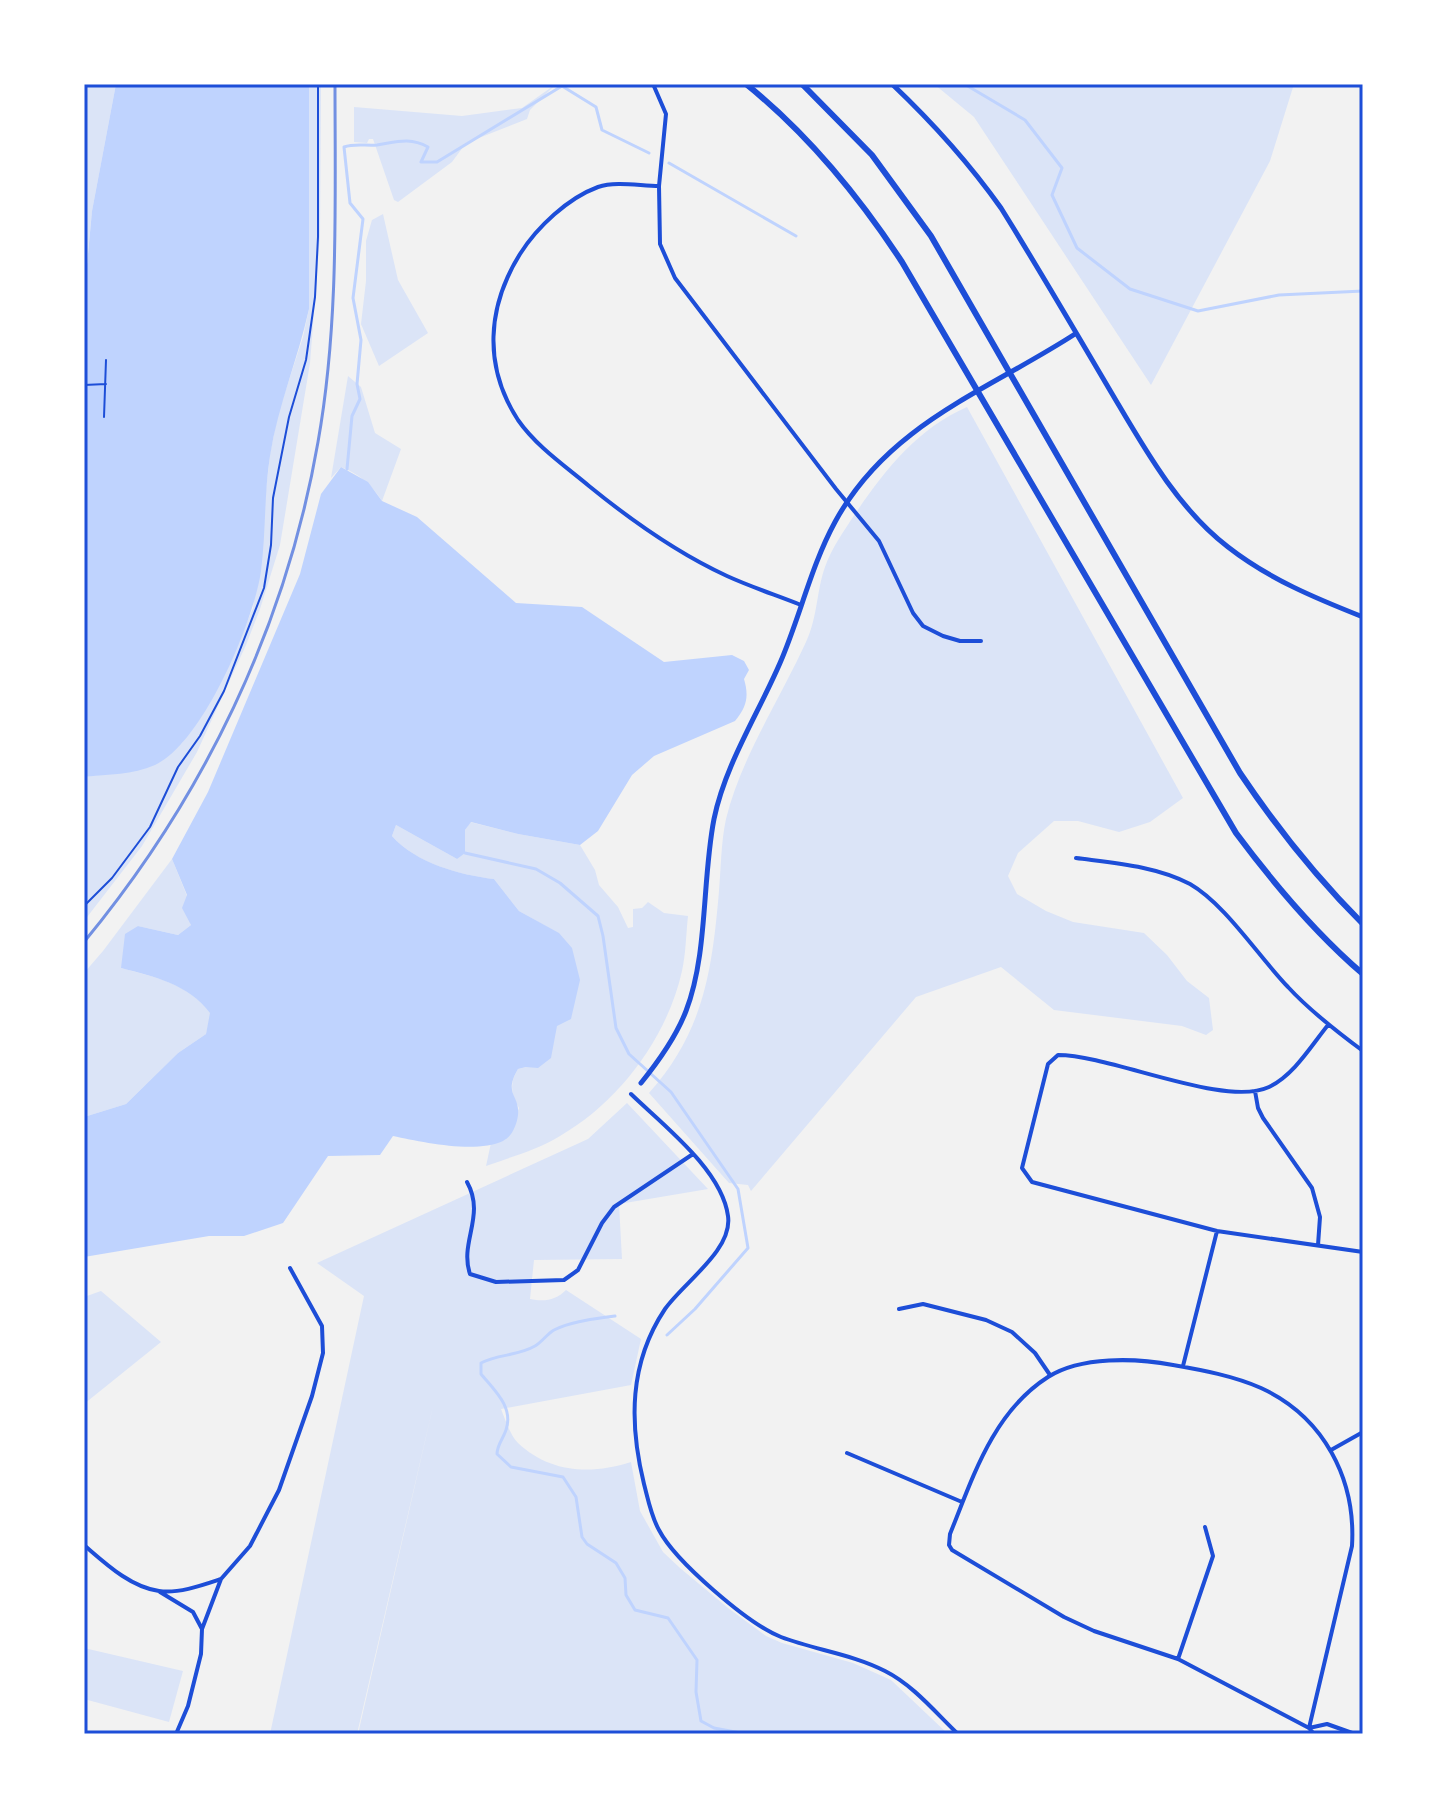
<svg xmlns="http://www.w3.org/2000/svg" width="1447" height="1818" font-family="'Asap Condensed',sans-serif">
	<rect width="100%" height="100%" fill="#f2f2f2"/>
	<path fill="#dbe4f7" d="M84 84H116L92 211 84 293Z
		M309 84H321L320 235 310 363 280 545 260 609 246 645 197 752 142 846 84 921V777L99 775 182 743 220 684 253 608 270 454 278 414 303 337 309 309Z
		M556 84 530 110 527 119 466 143 452 162 398 202 394 200 373 139H369L367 143 354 142V107L462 116 522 108Z
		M934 84H1294L1270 161 1151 385 974 117Z
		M383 214 398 280 428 333 379 366 361 324 366 281V241L372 220Z
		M348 376 361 387 375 433 401 449 382 501C372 485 359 474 341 467L331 478Z
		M967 407 1183 798 1150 822 1119 832 1078 821H1054L1018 853 1008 876 1017 894 1046 911 1073 922 1144 933 1167 955 1187 981 1209 998 1213 1030 1206 1035 1182 1026 1054 1010 1001 967 916 997 751 1191 748 1185 729 1183 649 1093C704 1031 712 971 719 891 721 868 721 842 726 819 740 760 781 697 806 642 818 616 816 593 825 567 832 547 844 531 855 514 885 470 917 429 967 407Z
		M470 822 518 834 580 845 595 870 599 885 618 907 628 928 633 927V909L642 908 648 902 664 913 688 916C686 934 686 953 682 971 667 1038 619 1102 560 1136 538 1150 510 1157 486 1166L491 1143 505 1140 519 1108C511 1093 509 1084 518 1069L526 1067 558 933 519 911 494 879C459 875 416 863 392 836L396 825 457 859 465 842V830Z
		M172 859 187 896 191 925 178 935 138 926 121 968C157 978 185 982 211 1013L206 1034 178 1053 126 1104 84 1117V973L103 951Z
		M627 1103 708 1189 619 1204 622 1259 534 1260 530 1299C545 1302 556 1300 566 1290L641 1339 631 1385 501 1409C505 1419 510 1435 518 1443 550 1473 591 1475 631 1462L640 1511 663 1552 680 1568 728 1608 766 1636 782 1643 853 1663 891 1680 948 1734H358L434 1402 357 1734H270L364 1296 317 1263 588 1139Z
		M101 1291 161 1342 84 1404V1297Z
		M84 1648 183 1671 169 1722 84 1699Z"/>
	<path fill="#bfd3fe" d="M116 84H309V309C298 359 278 405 270 456 264 494 266 533 261 571 254 621 203 743 155 765 132 775 109 774 84 777V297L92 211Z
		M341 467 368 482 382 501 417 517 516 603 582 607 664 662 732 655 744 661 749 670 744 679C749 696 747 707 735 721L654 756 632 775 598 831 580 845 518 834 471 822 465 830V853L457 859 396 825 392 836C416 863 460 875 494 879L519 911 559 933 572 948 580 980 571 1019 557 1026 551 1058 538 1068 526 1067 518 1069C503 1095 520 1094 518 1115 517 1124 512 1137 503 1141 475 1154 422 1142 393 1136L380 1155 328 1156 283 1223 244 1236H209L84 1257V1117L126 1104 178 1053 206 1034 210 1013C188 984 155 977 121 968L125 934 138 926 178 935 191 925 182 908 187 895 172 859 208 792 300 574 321 494Z"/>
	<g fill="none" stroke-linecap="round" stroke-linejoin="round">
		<path stroke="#bfd3fe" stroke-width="3" d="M966 85 1025 120 1062 168 1052 195 1077 248 1130 289 1198 311 1279 295 1363 291
			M669 163 796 236
			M347 469 352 416 360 399 357 384 361 340 353 298 363 219 350 203 344 147C355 143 366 146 377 145 397 142 409 137 428 147L421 162H437L562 86 596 107 602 130 649 153
			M465 853 536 869 560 883 598 916 603 936 616 1028 629 1054 671 1092 738 1189 748 1248 695 1309 667 1335
			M615 1316C595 1319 572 1321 554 1330 547 1334 542 1342 535 1346 518 1356 498 1354 481 1363V1374C494 1390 514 1407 506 1430 503 1439 497 1445 497 1454L511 1467 563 1477 576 1497 582 1537 587 1544 616 1563 625 1578 626 1595 635 1610 668 1618 697 1660 696 1692 701 1721 714 1728 746 1734"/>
		<path stroke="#1d4ed8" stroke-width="2" d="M84 385 106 384
			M104 417 106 360
			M84 906 112 878 150 827 178 767 200 736 224 691 264 588 271 545 273 498 289 417 306 360 315 297 318 237V84"/>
		<path stroke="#1d4ed8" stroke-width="4" d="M653 84 666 114 659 186 660 244 675 278 836 489 879 541 913 613 923 626 943 636 960 641H981
			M659 186C640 186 616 181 598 187 568 198 537 227 520 254 487 307 483 366 518 420 536 446 565 466 589 486 632 521 677 553 727 576 751 587 776 595 801 605
			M1076 858C1114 863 1156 866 1190 884 1225 904 1259 957 1288 987 1310 1011 1336 1031 1363 1051
			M1328 1025C1311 1046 1294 1075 1269 1087 1224 1108 1111 1055 1058 1055L1048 1064 1022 1168 1032 1182 1217 1231 1363 1252
			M1255 1091 1258 1108 1263 1118 1312 1188 1320 1217 1318 1245
			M631 1094C663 1125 722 1170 728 1216 733 1250 683 1283 665 1309 629 1363 629 1423 644 1484 648 1499 651 1516 659 1530 675 1561 748 1624 781 1637 815 1650 852 1654 885 1671 913 1685 935 1712 958 1734
			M467 1182C486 1216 459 1242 470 1274L496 1282 564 1280 578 1270 602 1223 614 1207 693 1154
			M899 1309 923 1304 986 1320 1012 1332 1035 1353 1050 1375
			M1183 1366 1217 1231
			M1331 1450 1363 1432
			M847 1453 962 1502
			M84 1545C105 1563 130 1587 159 1591 178 1594 203 1585 221 1579
			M160 1592 193 1612 202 1629
			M1178 1659 1213 1556 1205 1527
			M1309 1728 1352 1546C1356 1479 1324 1417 1261 1388 1234 1376 1202 1370 1173 1365 1136 1358 1081 1356 1048 1377 993 1412 973 1477 950 1534L949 1545 952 1550 1064 1617 1094 1631 1178 1659 1309 1728 1314 1734
			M1309 1728 1327 1724 1355 1734
			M176 1734 188 1706 201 1654 202 1629 221 1579 250 1546 279 1490 312 1396 323 1353 322 1326 290 1268"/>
		<path stroke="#1d4ed8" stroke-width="5" d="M892 84C932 122 969 163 1001 208 1039 269 1075 331 1111 392 1143 446 1177 508 1228 547 1269 579 1315 598 1363 617
			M641 1083C658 1062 676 1037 686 1011 708 954 702 880 714 819 725 765 758 714 780 663 800 617 811 566 835 522 888 424 987 391 1075 334"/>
		<path stroke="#1d4ed8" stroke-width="6" d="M746 84C808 134 858 195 902 262L1236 833C1274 884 1314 932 1363 974
			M802 84 872 155 931 236 1240 773C1277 828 1316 877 1363 924"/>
		<path stroke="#7290e2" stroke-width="3" d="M84 942C203 798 286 627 318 442 339 324 335 203 335 84"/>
	</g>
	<rect width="1447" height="1818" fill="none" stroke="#ffffff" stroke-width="172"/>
	<rect x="86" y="86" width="1275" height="1646" fill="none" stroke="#1d4ed8" stroke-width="3"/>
</svg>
